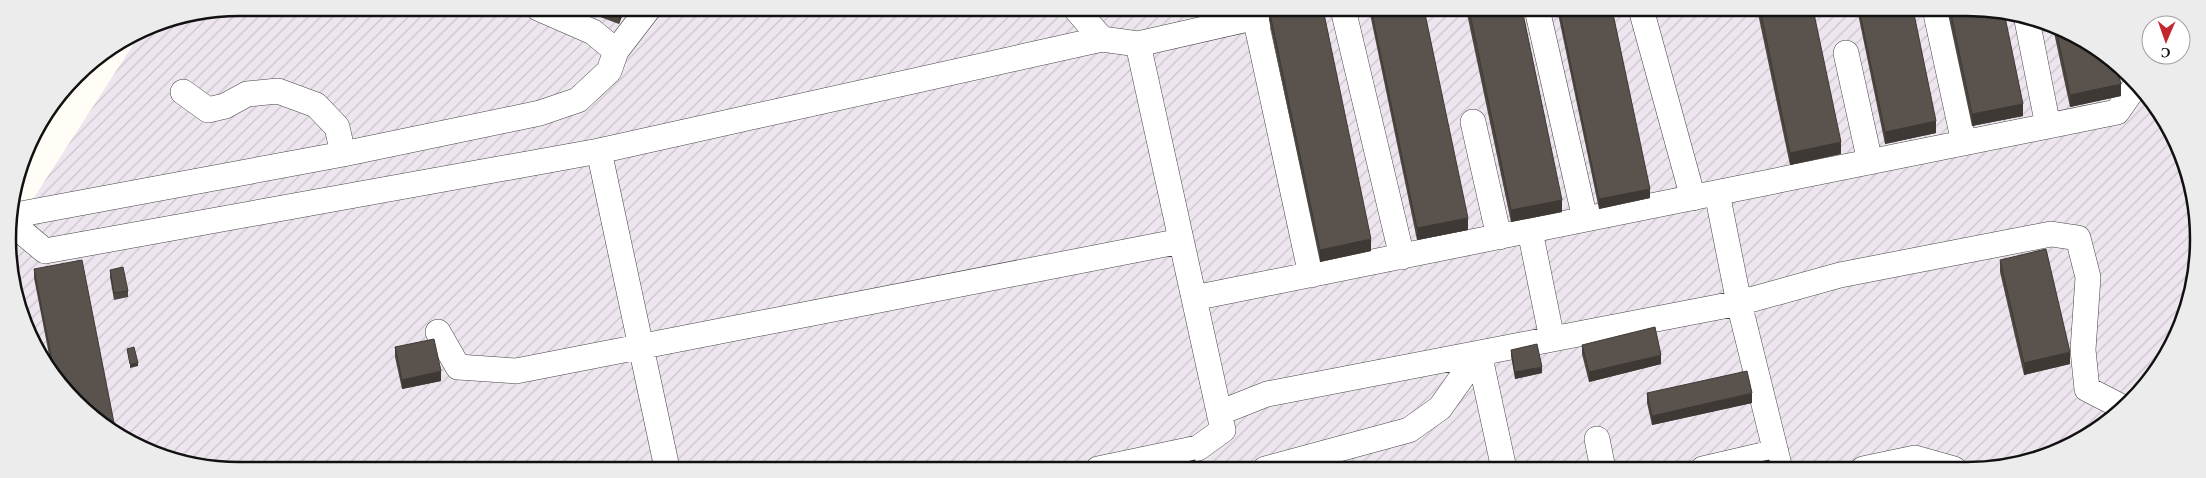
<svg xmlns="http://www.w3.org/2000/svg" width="2206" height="478" font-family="Spectral,serif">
	<defs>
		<pattern id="industrial-furrows" width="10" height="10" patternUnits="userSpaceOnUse" patternTransform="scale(1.25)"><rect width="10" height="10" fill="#eee6ef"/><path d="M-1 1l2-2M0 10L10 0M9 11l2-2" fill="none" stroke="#cbc4cc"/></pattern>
	</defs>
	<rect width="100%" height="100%" fill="#fffdf5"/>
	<path fill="url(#industrial-furrows)" d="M239 8 1997 10 2083 39 2151 98 2191 179 2196 270 2174 342 2130 403 2069 447 1997 469 209 468 124 440 56 380 15 299 9 236 142 31 151 25Z"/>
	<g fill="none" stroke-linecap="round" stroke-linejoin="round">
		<g stroke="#444" stroke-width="26">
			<path id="minor" d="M1075 8 1102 39 1138 44 1223 430 1198 448 1098 469
				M1343 9 1402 257
				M1537 9 1585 219
				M1641 9 1693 198
				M1935 9 1964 143
				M1255 17 1311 275
				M2027 20 2048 126
				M1138 44 1270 14
				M616 51 649 8
				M1846 53 1870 162
				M1473 122 1499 237
				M599 151 1102 39
				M343 154 540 113 578 100 609 71 616 51 593 32 538 8
				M1717 193 1739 303 1780 469
				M10 216 343 154 337 127 316 105 278 91 247 94 225 106 208 110 183 92
				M9 221 45 251 599 151 667 468
				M1530 231 1552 339
				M1194 298 2117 112 2136 85
				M438 332 458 367 516 371 1181 241
				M1479 353 1504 469
				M1219 413 1267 394 1739 303 1840 275 2051 234 2078 238 2088 277 2083 350 2087 389 2124 408
				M1597 439 1603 469
				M1265 469 1409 430 1440 408 1479 353
				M1703 469 1776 452
				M1863 469 1915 458 1954 469"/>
		</g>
		<use href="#minor" stroke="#fff" stroke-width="25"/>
	</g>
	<path fill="#4d4742" d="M576 8H625L619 24Z
		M1269 9 1371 251 1320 262 1269 20Z
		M1369 9H1424L1468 230 1417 240Z
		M1466 9H1522L1562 212 1511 222Z
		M1557 9H1612L1650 198 1599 209Z
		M1757 9H1813L1841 154 1790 165Z
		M1857 9H1913L1936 133 1885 144Z
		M1947 9 1998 10 2023 116 1972 126Z
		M2053 28 2083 39 2121 96 2070 107Z
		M2000 260 2070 364 2024 375 2000 272Z
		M34 269 116 433 56 380 53 375 34 278Z
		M110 270 128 291V297L114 300 110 277Z
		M1582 345 1661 364 1589 382 1582 354Z
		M395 347 441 381 402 389 395 357Z
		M1511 350 1542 373 1515 379 1511 356Z
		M1647 393 1752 403 1652 425 1647 403Z"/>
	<path fill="#3f3936" d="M620 8H625L619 24V12Z
		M2121 84V96L2070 107V95Z
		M2023 104V116L1972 126V114Z
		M1936 121V133L1885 144V132Z
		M1841 142V154L1790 165V153Z
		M1650 189V198L1599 209V199Z
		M1562 200V212L1511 222V210Z
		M1468 218V230L1417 240V228Z
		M1371 239V251L1320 262V250Z
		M2070 352V364L2024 375V363Z
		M1661 355V364L1589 382V372Z
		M138 363V366L130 368V364Z
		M1542 367V373L1515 379V372Z
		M441 371V381L402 389V380Z
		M1752 393V403L1652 425V416Z"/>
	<path fill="#5a524d" stroke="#3f3936" d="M608 8H620L619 12Z
		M1269 9H1323L1371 239 1320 250Z
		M1371 9H1424L1468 218 1417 228Z
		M1469 9H1522L1562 200 1511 210Z
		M1559 9H1612L1650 189 1599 199Z
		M1760 9H1813L1841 142 1790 153Z
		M1859 9H1913L1936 121 1885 132Z
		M1950 9 1998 10 2004 12 2023 104 1972 114Z
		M2056 29 2083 39 2117 69 2121 84 2070 95Z
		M2046 249 2070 352 2024 363 2000 260Z
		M82 260 116 433 56 381 34 269Z
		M123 267 128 291 114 293 110 270Z
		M1655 327 1661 355 1589 372 1582 345Z
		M434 339 441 371 402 380 395 347Z
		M1537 344 1542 367 1515 372 1511 350Z
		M134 347 138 363 130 364 127 349Z
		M1747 371 1752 393 1652 416 1647 393Z
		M1195 460 1197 469H1158Z
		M1769 460 1771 469H1728Z"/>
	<path d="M0 0H2206V478H0ZM239 16H1967A223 223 0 0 1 2190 239V239A223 223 0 0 1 1967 462H239A223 223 0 0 1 16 239V239A223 223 0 0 1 239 16Z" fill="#ececec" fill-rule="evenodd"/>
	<path fill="none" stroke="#111" stroke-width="2.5" d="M239 16H1967A223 223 0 0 1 2190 239V239A223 223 0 0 1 1967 462H239A223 223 0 0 1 16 239V239A223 223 0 0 1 239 16Z"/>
	<g transform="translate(2166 40) rotate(182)"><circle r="24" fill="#ffffff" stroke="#a0a0a0"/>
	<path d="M0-4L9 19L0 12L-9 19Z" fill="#c4262e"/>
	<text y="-8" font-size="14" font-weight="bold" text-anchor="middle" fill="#111111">С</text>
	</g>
</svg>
